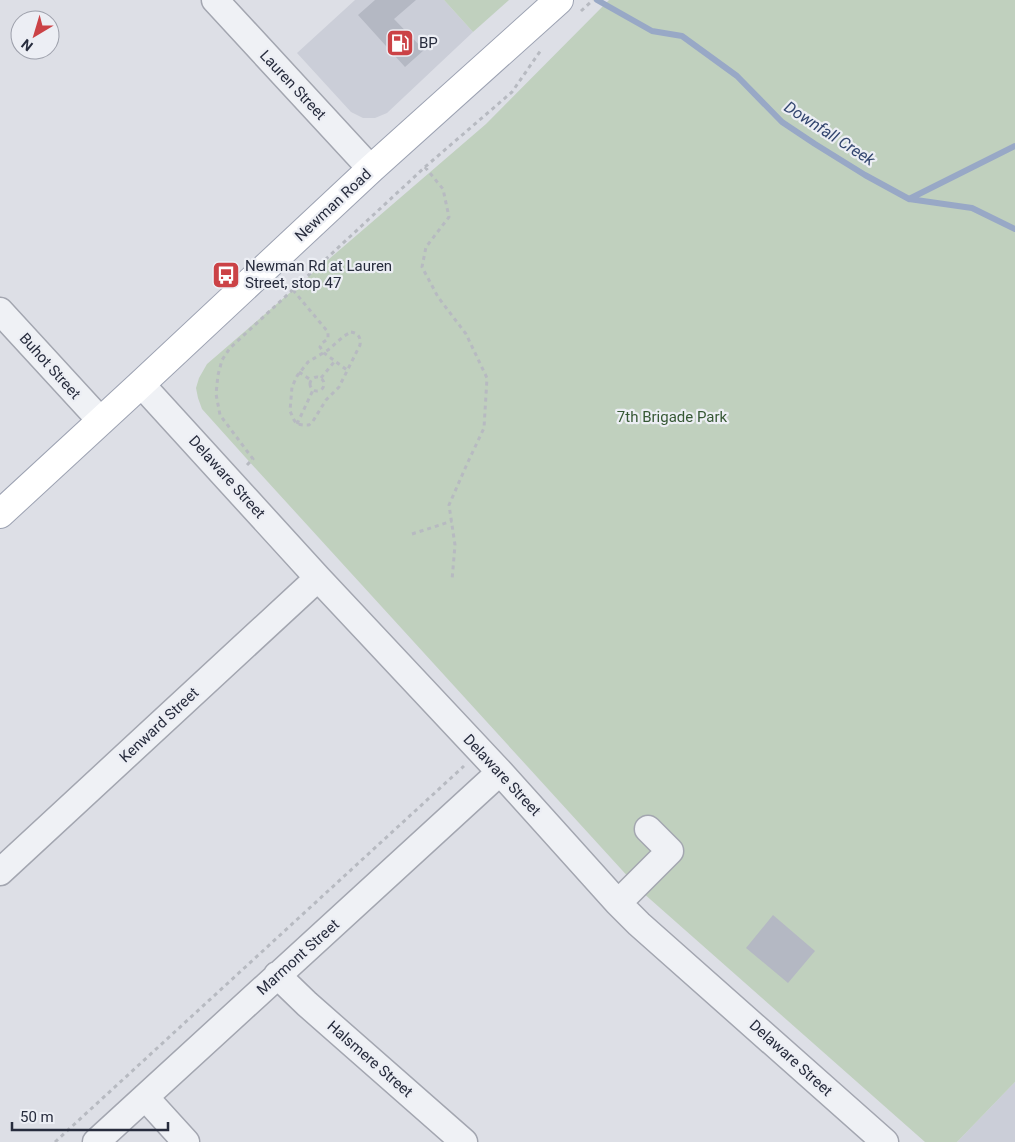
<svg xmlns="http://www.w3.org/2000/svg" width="1015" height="1142" font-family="Roboto,sans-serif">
	<rect width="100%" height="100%" fill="#dddfe6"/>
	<path fill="#cbced8" d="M355 0H444L473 32 387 113 375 118H363L351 112 297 53Z
		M1015 1082V1142H957Z"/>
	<path fill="#c0d0be" d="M444 0H509L473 32Z
		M609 0H1015V1082L957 1142H925L642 892 246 458 202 409 198 398 196 388 199 378 207 364 486 124Z"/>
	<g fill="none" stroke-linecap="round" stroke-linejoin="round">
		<path stroke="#98a8c6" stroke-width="6" d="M597 0 652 31 682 36 737 76 782 122 815 144 865 175 909 199 972 208 1015 229
			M909 199 1015 146"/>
	</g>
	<path fill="#b4b8c3" d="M375 0H416L394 19 424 50 405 67 358 15Z
		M773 915 815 951 788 983 746 948Z"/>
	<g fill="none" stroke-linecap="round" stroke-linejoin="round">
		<g stroke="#a3a6b0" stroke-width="29">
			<path id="minor" d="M215 0 371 169
				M0 311 101 421
				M141 384 318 578 500 772 618 903 639 924 885 1142
				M0 872 318 578
				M618 903 670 851 648 829
				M277 975 307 1004 464 1142
				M145 1097 186 1142
				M96 1142 500 772"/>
		</g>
		<g stroke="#9ca2b2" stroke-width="30">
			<path id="major" d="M0 514 141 384 371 169 559 0"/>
		</g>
		<path stroke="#b7bac1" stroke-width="3" stroke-dasharray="4 4" stroke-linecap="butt" d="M581 11 593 0
			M425 167 443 189 449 217 426 247 422 267 438 297 466 334 487 378 484 428 467 464 449 505 455 545 452 580
			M293 290 328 332V339L322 343 320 347 324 353 347 370
			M351 332C358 333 361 337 360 345L339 387 326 400 313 421 309 425H303L297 424 294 420 290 411 292 387 297 376 308 362 328 350 344 336Z
			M299 372 311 380
			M310 384a7 7 0 1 1 14 0a7 7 0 1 1-14 0Z
			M321 378 335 361
			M297 424 313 390
			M247 465 253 459 220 415 216 394 218 375 222 360 230 348 425 167 512 92 541 50
			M412 534 452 521
			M55 1142 464 766"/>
		<use href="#minor" stroke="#eff1f5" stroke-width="26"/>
		<use href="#major" stroke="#fff" stroke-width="28"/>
	</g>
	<defs>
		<g id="fuel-square" transform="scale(1.4375)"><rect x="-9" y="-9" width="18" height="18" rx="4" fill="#cb4246" stroke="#eceef4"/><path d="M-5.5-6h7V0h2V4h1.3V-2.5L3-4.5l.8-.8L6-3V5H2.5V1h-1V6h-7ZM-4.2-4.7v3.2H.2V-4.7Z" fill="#fff"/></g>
		<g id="bus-square" transform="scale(1.4375)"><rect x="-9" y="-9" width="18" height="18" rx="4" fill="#cb4246" stroke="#eceef4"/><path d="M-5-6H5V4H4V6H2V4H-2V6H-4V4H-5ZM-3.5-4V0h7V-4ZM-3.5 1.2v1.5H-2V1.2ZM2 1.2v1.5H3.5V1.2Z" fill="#fff"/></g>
	</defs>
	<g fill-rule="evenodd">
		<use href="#fuel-square" x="400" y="43"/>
		<use href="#bus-square" x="226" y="275"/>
	</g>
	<g text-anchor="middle" stroke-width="4.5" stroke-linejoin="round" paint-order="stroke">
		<g font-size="15" fill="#272c3d" stroke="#eceef4" text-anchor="start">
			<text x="419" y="48">BP</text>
			<text x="245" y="271">Newman Rd at Lauren<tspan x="245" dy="17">Street, stop 47</tspan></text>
		</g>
		<g font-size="15" fill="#272c3d" stroke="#eceef4">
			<text transform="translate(293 85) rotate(47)" y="5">Lauren Street</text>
			<text transform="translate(333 205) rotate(-43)" y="5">Newman Road</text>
			<text transform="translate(50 366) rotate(48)" y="5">Buhot Street</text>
			<text transform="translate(227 477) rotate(48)" y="5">Delaware Street</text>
			<text transform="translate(159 725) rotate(-43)" y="5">Kenward Street</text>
			<text transform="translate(502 775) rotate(47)" y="5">Delaware Street</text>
			<text transform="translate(298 957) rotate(-42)" y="5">Marmont Street</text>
			<text transform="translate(791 1058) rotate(42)" y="5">Delaware Street</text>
			<text transform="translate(370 1059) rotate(41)" y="5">Halsmere Street</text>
		</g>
		<g font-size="15" fill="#365834" stroke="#eceef4">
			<text x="672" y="422">7th Brigade Park</text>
		</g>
		<g font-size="16" font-style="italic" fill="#32456f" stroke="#eceef4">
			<text transform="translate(830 133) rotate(33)" y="6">Downfall Creek</text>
		</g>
	</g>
	<g transform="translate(35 35) rotate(218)"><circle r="24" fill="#eceef4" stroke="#9da0ab"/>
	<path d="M0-4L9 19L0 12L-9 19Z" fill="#cb4246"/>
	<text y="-8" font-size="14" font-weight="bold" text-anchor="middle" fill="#272c3d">N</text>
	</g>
	<path d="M12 1122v8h156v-8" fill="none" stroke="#272c3d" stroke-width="2.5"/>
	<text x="20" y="1122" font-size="15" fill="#272c3d" stroke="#eceef4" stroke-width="4" paint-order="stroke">50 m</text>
</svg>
